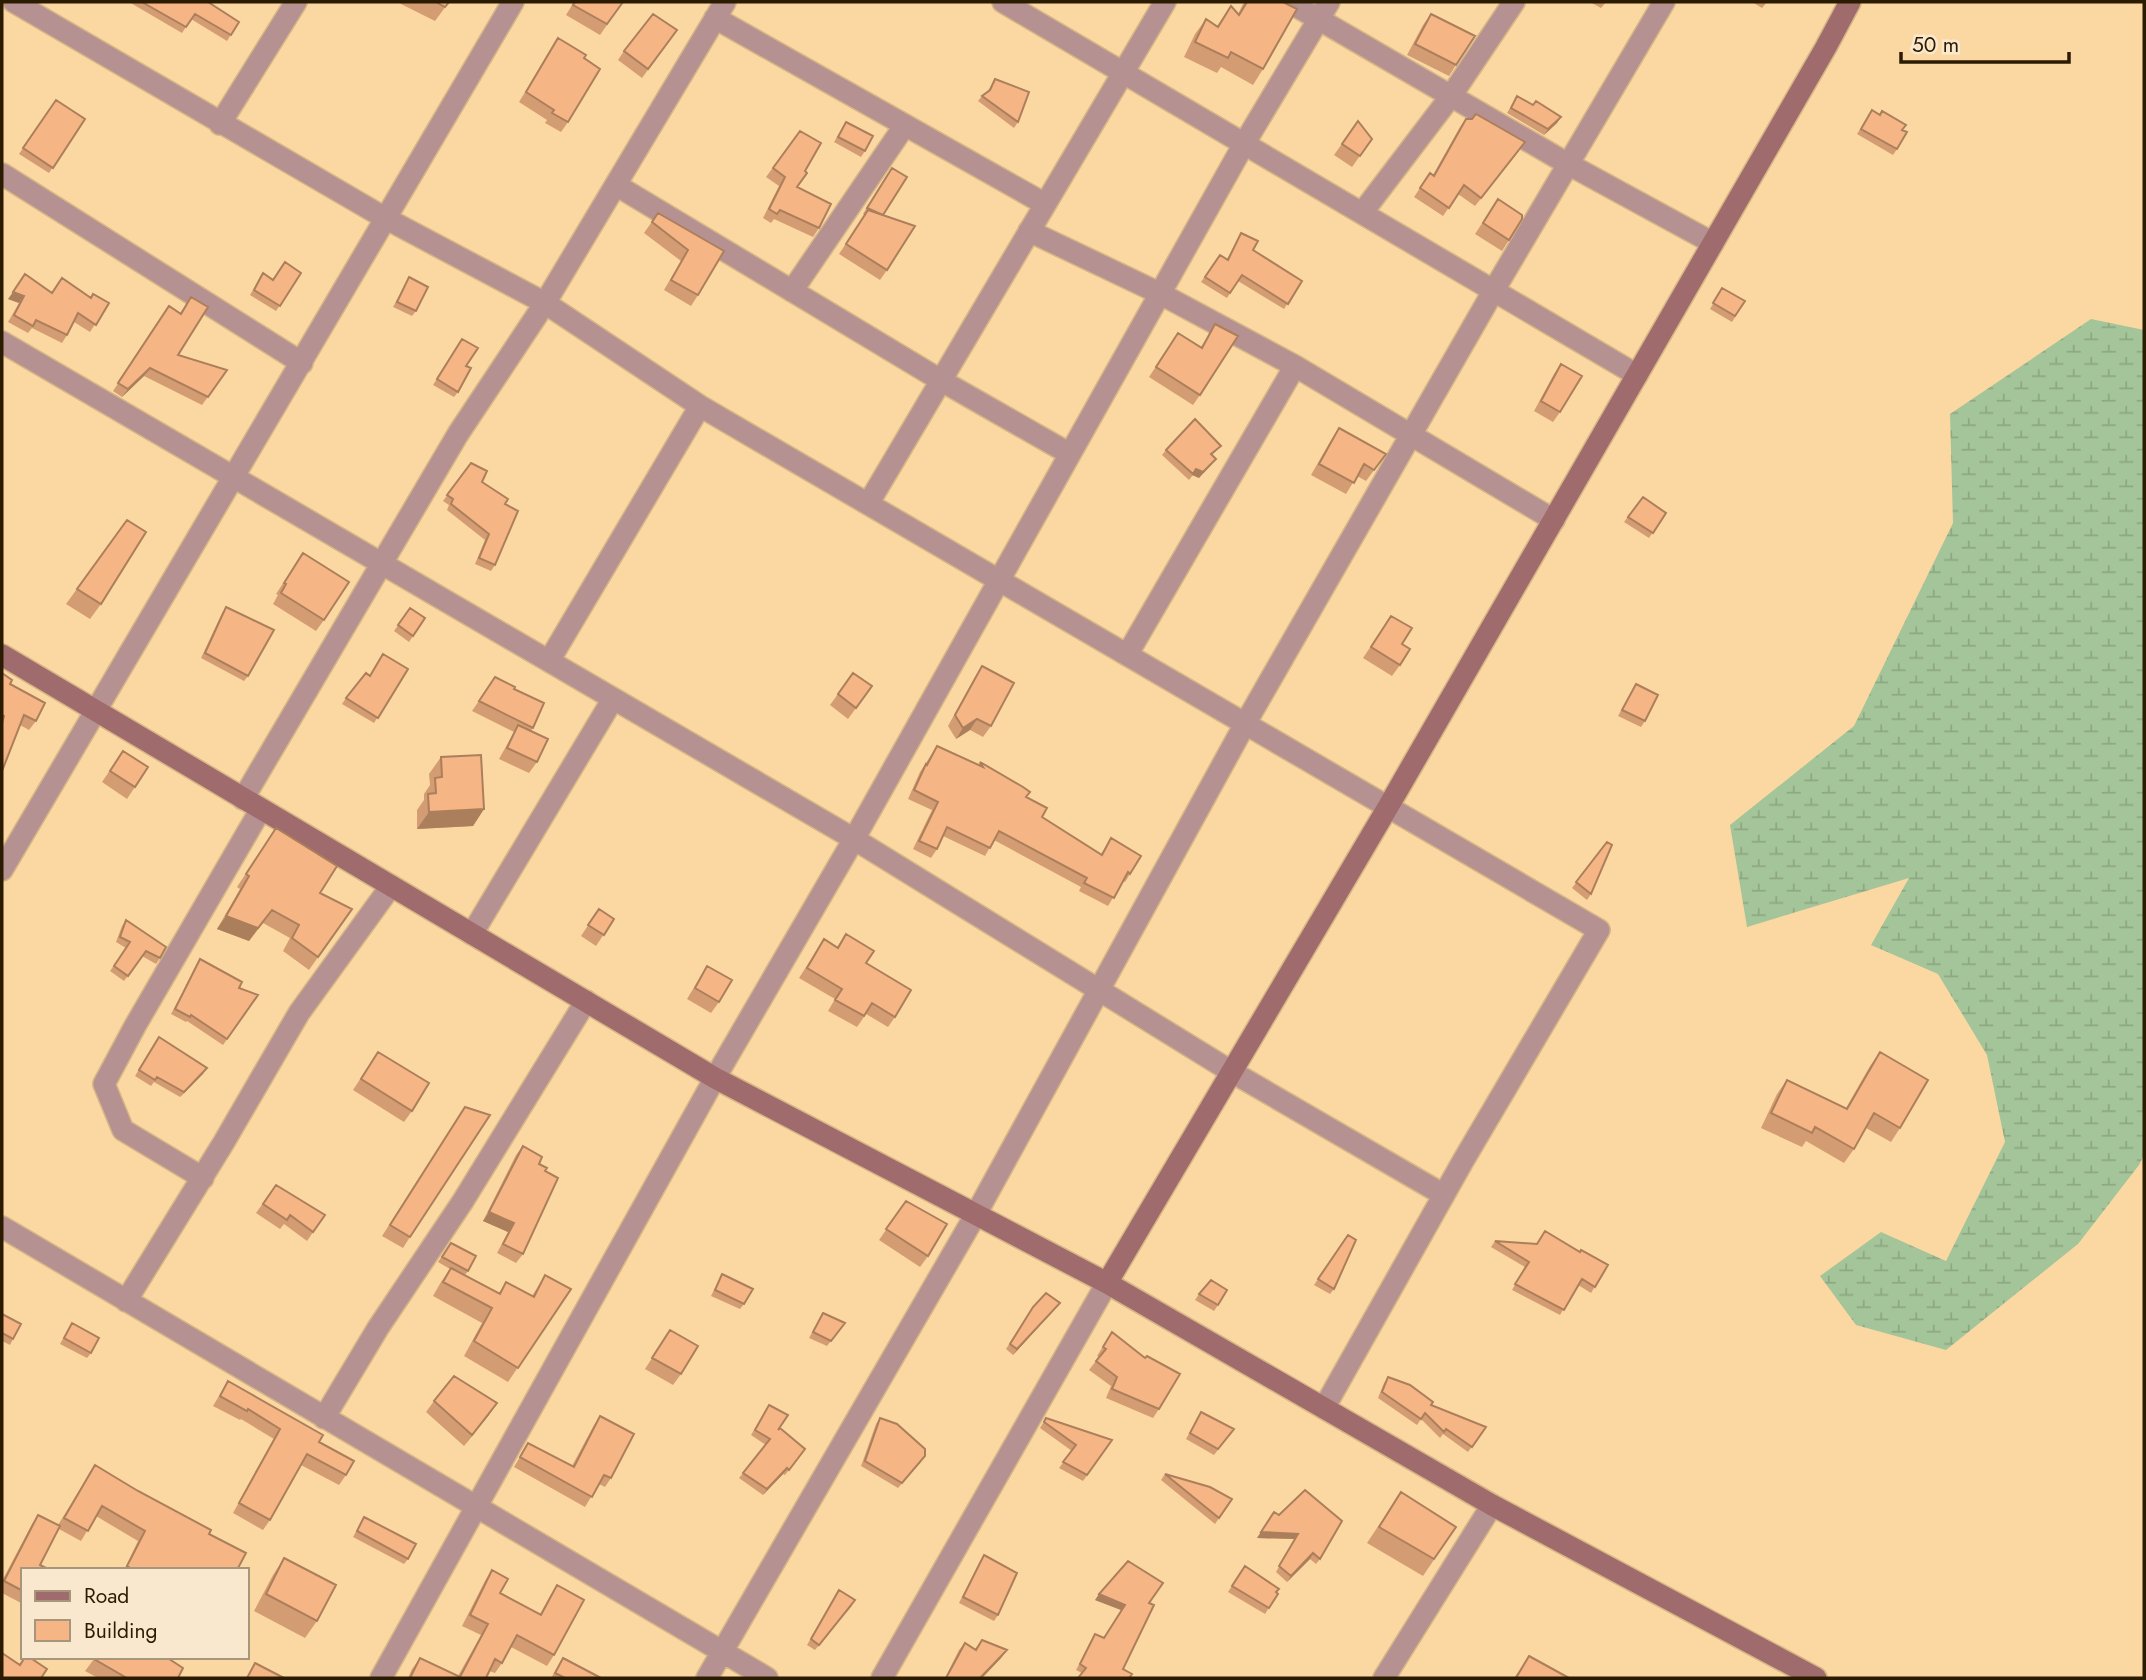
<svg xmlns="http://www.w3.org/2000/svg" width="2146" height="1680" font-family="Jost,sans-serif">
	<defs>
		<pattern id="wetland-marsh" width="20" height="14" patternUnits="userSpaceOnUse" patternTransform="scale(1.75)"><rect width="20" height="14" fill="#a4c499"/><path d="M1 5h8M5 5V1M11 12h8M15 12V8" fill="none" stroke="#8da882"/></pattern>
	</defs>
	<rect width="100%" height="100%" fill="#fbd8a2"/>
	<path fill="url(#wetland-marsh)" d="M2091 319 2144 330V1155L2139 1165 2078 1244 1946 1350 1856 1325 1820 1276 1881 1232 1946 1261 2005 1142 1987 1055 1938 974 1871 945 1909 878 1747 927 1730 825 1854 726 1953 523 1950 414Z"/>
	<g fill="none" stroke-linecap="round" stroke-linejoin="round">
		<g stroke="#d6b685" stroke-width="24">
			<path id="street" d="M14 2 385 218 545 303 700 406 1599 930 1463 1161 1324 1408
				M1003 2 1637 375
				M1289 2 1568 164 1713 243
				M715 18 1045 204
				M220 124 296 2
				M2 174 302 363
				M616 185 942 381 1070 454
				M1362 213 1451 96 1514 2
				M1029 231 1159 293 1295 366 1554 520
				M792 291 905 125
				M2 342 854 839 1232 1072 1444 1195
				M868 504 1165 2
				M1127 655 1295 366
				M549 661 700 406
				M243 799 458 434 545 303 725 2
				M2 870 513 2
				M472 934 613 699
				M203 1178 123 1130 104 1084 135 1026 261 809
				M2 1227 767 1678
				M126 1301 224 1142 299 1013 391 886
				M324 1418 378 1328 463 1201 586 1001
				M381 1678 715 1078 854 839 1244 144 1329 2
				M707 1678 976 1214 1245 724 1494 290 1664 2
				M882 1678 1107 1283
				M1384 1678 1492 1505"/>
		</g>
		<g stroke="#d6b685" stroke-width="24">
			<path id="secondary" d="M2 655 715 1078 1107 1283 1492 1505 1816 1678
				M1107 1283 1388 807 1826 47 1850 2"/>
		</g>
		<use href="#street" stroke="#b69191" stroke-width="21"/>
		<use href="#secondary" stroke="#a06b6d" stroke-width="21"/>
	</g>
	<path fill="#d49c72" d="M129 2H208L239 22 227 41 191 19 182 33Z
		M397 2H449L435 21Z
		M574 2H623L600 35 566 15Z
		M1244 2H1283L1263 69 1253 85 1221 67 1217 73 1184 57 1195 34 1206 19 1217 26 1231 6 1238 14Z
		M1590 2H1606L1601 8Z
		M1752 2H1767L1762 8Z
		M1431 14 1456 65 1449 76 1407 55 1423 25Z
		M677 30 642 78 618 60 624 51Z
		M558 38 568 122 561 132 545 123 547 120 519 102Z
		M995 79 1018 122 1014 128 978 101 982 96 988 91Z
		M1517 96 1533 105 1561 117 1557 123 1544 135 1507 113Z
		M56 100 85 119 49 173 19 154Z
		M1872 110 1902 130 1897 149 1893 155 1857 134Z
		M1466 119 1519 151 1475 206 1458 194 1443 216 1414 197 1430 173 1433 175 1460 127Z
		M1358 121 1372 139 1352 167 1334 155Z
		M846 122 865 151 861 157 834 142Z
		M800 131 797 188 819 228 813 237 774 219 771 223 763 218 779 186 766 177Z
		M888 173 883 215 887 270 880 280 839 254 865 215 863 214Z
		M1498 199 1509 240 1502 251 1475 234Z
		M658 213 724 251 698 295 691 306 664 290 681 261 644 233Z
		M1241 233 1253 250 1302 281 1284 309 1238 281 1227 298 1201 282 1220 255 1227 259Z
		M263 273 273 280 301 273 276 311 250 295Z
		M409 277 416 311 412 316 393 307Z
		M1722 288 1745 301 1732 322 1710 309Z
		M52 292 91 298 109 303 90 332 74 322 67 335 62 343 32 328 28 333 8 322 19 303 8 299Z
		M191 297 178 355 227 370 202 405 144 376 122 397 113 391 169 306 180 313Z
		M1215 324 1200 395 1193 405 1149 377 1178 333 1201 347Z
		M462 339 466 366 458 392 454 397 433 385Z
		M1561 364 1560 412 1553 422 1534 411 1554 374Z
		M1339 428 1386 454 1366 481 1357 476 1346 494 1311 475 1331 440Z
		M1221 446 1212 455V464L1199 478 1193 475 1189 480 1162 455 1166 450Z
		M471 463 482 482 495 565 491 571 475 564 485 540 447 510 449 505 443 501Z
		M1643 497 1666 513 1649 538 1624 522Z
		M127 520 101 604 90 619 66 604Z
		M303 553 324 620 316 631 273 604 278 595 276 594Z
		M226 607 248 676 244 681 201 658 222 613Z
		M410 608 425 618 409 642 394 631Z
		M1391 616 1402 644 1400 665 1392 676 1363 658Z
		M982 666 991 726 983 737 970 730 956 739 948 726 975 677Z
		M408 669 374 723 342 704 346 698Z
		M2 673 36 721 29 730 20 725 2 771Z
		M853 673 872 686 848 719 830 705Z
		M495 677 514 689 533 728 531 731 537 762 529 773 499 759 514 732 472 711Z
		M1636 684 1645 721 1641 727 1618 716Z
		M937 746 978 765 980 762 1026 797 1042 817 1101 854 1111 838 1130 874 1125 882 1123 881 1108 906 1079 891 1081 887 994 840 985 856 943 836 937 849 931 858 913 849 932 810 908 799 920 772Z
		M123 751 148 767 127 799 102 782Z
		M441 757 484 809 473 826 417 829V810L424 800V794L430 785 429 774Z
		M276 828 320 893 352 909 309 970 283 951 290 938 263 923 249 941 217 929 240 889 237 887Z
		M1607 842 1591 894 1587 900 1572 888Z
		M599 909 614 919 596 946 581 936Z
		M126 920 160 958 156 964 142 956 124 981 110 971 126 948 116 942 122 926Z
		M846 934 866 963 895 1017 888 1027 866 1014 857 1027 828 1011 835 999 799 978 824 939 837 947Z
		M200 959 239 988 258 995 223 1045 187 1021 186 1022 171 1014Z
		M707 966 719 1002 711 1013 687 999Z
		M155 1043 207 1068 180 1097 154 1082 151 1086 135 1076Z
		M378 1052 412 1111 404 1122 353 1090Z
		M1880 1052 1900 1128 1891 1142 1866 1128 1854 1149 1844 1163 1806 1141 1802 1147 1761 1128 1777 1094 1787 1080 1846 1108 1870 1066Z
		M465 1107 410 1237 403 1248 382 1236Z
		M523 1146 545 1171 523 1254 516 1263 497 1253 508 1232 483 1221 516 1155Z
		M276 1185 325 1215 307 1241 284 1224 280 1229 256 1213Z
		M906 1201 928 1256 920 1267 879 1240Z
		M1348 1235 1334 1289 1330 1294 1314 1285Z
		M1495 1241 1580 1252 1608 1265 1591 1293 1578 1285 1560 1315 1512 1290 1525 1267 1491 1247Z
		M451 1243 468 1271 465 1275 499 1293 506 1282 532 1296 545 1275 571 1289 508 1382 464 1356 482 1323 433 1296 441 1282 450 1269 438 1262Z
		M722 1274 744 1304 740 1309 711 1296Z
		M1199 1294 1218 1305 1214 1311 1195 1300Z
		M1060 1303 1013 1355 1006 1349 1033 1307Z
		M823 1313 845 1323 827 1346 809 1338Z
		M2 1314 13 1339 10 1345 2 1341Z
		M72 1323 91 1353 87 1358 60 1344Z
		M670 1330 681 1374 673 1385 645 1369Z
		M1112 1332 1159 1409 1153 1418 1106 1398 1111 1386 1089 1370 1099 1357 1097 1356Z
		M1388 1377 1431 1405 1486 1427 1468 1452 1443 1434 1440 1438 1421 1419 1417 1425 1378 1398 1384 1383Z
		M228 1381 319 1442 346 1475 339 1485 301 1465 270 1520 263 1530 233 1513 274 1439 241 1419 240 1420 213 1406Z
		M434 1401 497 1403 464 1446 426 1412Z
		M769 1405 778 1430 805 1449 785 1475 783 1474 763 1495 739 1478 766 1445 751 1435Z
		M1201 1412 1234 1429 1214 1455 1186 1439Z
		M600 1416 611 1478 605 1487 599 1484 585 1507 514 1467 528 1443 572 1466 594 1425Z
		M880 1418 921 1462 898 1488 861 1466 876 1424Z
		M1046 1418 1112 1440 1083 1481 1059 1468 1072 1451 1040 1428Z
		M95 1465 209 1534 237 1570H124L138 1541 96 1516 81 1541 59 1529 23 1570V1604L2 1593V1581L32 1524 38 1515 58 1525Z
		M1165 1474 1232 1499 1215 1524 1161 1480Z
		M1401 1492 1456 1527 1423 1576 1367 1543Z
		M1274 1512 1320 1559 1316 1564 1310 1559 1287 1582 1276 1572 1295 1539 1257 1538Z
		M364 1517 408 1559 404 1564 353 1537Z
		M984 1555 998 1615 994 1621 959 1603 980 1561Z
		M284 1558 317 1621 305 1638 254 1611 273 1575Z
		M1245 1566 1278 1594 1265 1614 1228 1592Z
		M492 1570 500 1593 540 1614 550 1596 557 1585 554 1655 547 1666 511 1647 502 1663 495 1673 489 1671 486 1678H408L412 1669 420 1658 458 1676 481 1635 462 1626 485 1581Z
		M1163 1583 1082 1673 1076 1670 1095 1634 1104 1638 1121 1610 1095 1600Z
		M839 1590 852 1606 815 1650 807 1645Z
		M982 1640 1007 1650 1001 1658 982 1678H945L959 1650 965 1643 975 1649Z
		M1529 1656 1569 1678H1514Z
		M563 1658 601 1678H551Z
		M94 1659 178 1678H98L85 1671Z"/>
	<path fill="#ac7f5c" d="M1561 117 1557 123 1544 135 1548 129Z
		M13 292 24 296 19 303 8 299Z
		M150 368 144 376 122 397 128 389Z
		M1216 459 1199 478 1192 475 1196 469Z
		M977 719 970 730 956 739 963 728Z
		M484 809 473 826 417 829 429 812Z
		M272 910 249 941 217 929 226 916Z
		M207 1068 203 1074 180 1097 184 1092Z
		M489 1212 514 1223 508 1232 483 1221Z
		M1060 1303 1056 1308 1013 1355 1017 1349Z
		M497 1403 489 1415 464 1446 472 1435Z
		M787 1468 783 1474 763 1495 767 1489Z
		M1261 1532 1298 1534 1295 1539 1257 1538Z
		M1313 1553 1310 1559 1287 1582 1291 1576Z
		M1099 1594 1125 1605 1121 1610 1095 1600Z
		M1007 1650 1001 1658 982 1678H980Z"/>
	<path fill="#f6b584" stroke="#ac7f5c" stroke-width="2" d="M142 2H208L239 22 231 35 195 14 186 27Z
		M436 2H449L445 7Z
		M575 2H623L607 24 573 5Z
		M1247 2H1283L1297 9 1263 69 1231 52 1228 58 1195 42 1206 19 1218 27 1231 6 1239 15Z
		M653 14 677 30 648 69 624 51Z
		M1431 14 1475 36 1456 65 1415 44Z
		M558 38 586 55 584 58 600 69 568 122 552 113 554 110 526 92Z
		M995 79 1029 92 1018 122 982 96 990 90Z
		M1517 96 1533 105 1536 101 1561 117 1548 129 1511 108Z
		M56 100 85 119 53 168 23 148Z
		M1872 110 1880 115 1882 111 1906 125 1902 130 1907 132 1897 149 1861 129Z
		M1476 114 1525 142 1481 198 1464 185 1449 208 1420 188 1430 173 1434 176 1466 119H1472Z
		M1358 121 1372 139 1360 156 1342 144Z
		M846 122 873 136 865 151 838 137Z
		M800 131 821 143 805 171 807 173 797 187 831 204 819 228 780 210 777 214 769 209 785 177 773 168Z
		M892 168 907 177 883 215 867 208Z
		M1498 199 1522 215V219L1509 240 1483 223Z
		M868 210 915 226 887 270 846 244Z
		M658 213 724 251 698 295 671 280 688 250 652 222Z
		M1241 233 1258 241 1253 250 1302 281 1288 304 1242 275 1230 293 1205 277 1220 255 1228 260Z
		M285 262 301 273 280 306 254 290 263 273 273 280Z
		M25 274 52 293 62 278 91 298 93 294 109 303 96 325 78 313 67 335 36 320 33 326 14 315 24 296 13 292Z
		M409 277 428 287 416 311 397 302Z
		M1722 288 1745 301 1735 316 1713 303Z
		M191 297 208 307 178 355 227 370 208 397 150 368 128 389 118 383 169 306 181 314Z
		M1215 324 1238 336 1200 395 1156 367 1178 333 1202 348Z
		M462 339 478 348 466 366 471 368 458 392 437 379Z
		M1561 364 1582 376 1560 412 1541 401Z
		M1195 419 1221 446 1211 454 1216 459 1203 472 1196 469 1193 474 1166 450Z
		M1339 428 1386 454 1374 470 1364 464 1354 483 1319 464Z
		M471 463 487 471 482 482 508 499 505 504 518 511 495 565 479 558 489 534 451 504 453 499 447 495Z
		M1643 497 1666 513 1653 533 1628 517Z
		M127 520 146 532 101 604 77 589Z
		M303 553 349 582 324 620 281 593 286 584 284 583Z
		M226 607 274 630 248 676 205 653Z
		M410 608 425 618 413 636 398 625Z
		M1391 616 1412 628 1402 644 1410 649 1400 665 1371 647Z
		M383 654 408 669 378 718 346 698 366 673 370 676Z
		M982 666 1014 683 991 726 977 719 963 728 955 715Z
		M2 673 12 680 10 684 45 703 36 721 24 715 2 771V723L4 716 2 715Z
		M853 673 872 686 856 708 838 694Z
		M495 677 515 687 514 689 544 703 533 728 479 701Z
		M1636 684 1658 695 1645 721 1622 710Z
		M518 725 548 739 537 762 507 748Z
		M937 746 983 767 980 762 1023 787 1030 792 1026 797 1047 808 1042 817 1102 855 1111 838 1141 856 1130 874 1128 872 1114 898 1084 883 1087 878 999 831 990 848 947 827 937 849 919 841 938 802 914 790 926 764 927 765Z
		M123 751 148 767 135 787 110 771Z
		M481 755 484 809 429 812 428 794 436 793 435 778 442 777 441 757Z
		M276 828 337 866 320 893 352 909 318 957 292 938 299 925 272 910 258 928 226 916 249 876 246 874Z
		M1607 842 1612 845 1591 894 1576 882Z
		M599 909 614 919 604 935 588 925Z
		M126 920 166 947 160 958 146 951 128 976 114 966 130 942 120 937Z
		M846 934 874 951 866 963 911 990 895 1017 872 1003 864 1016 835 1000 842 989 807 968 824 939 838 948Z
		M200 959 242 982 239 988 258 995 227 1039 191 1015 190 1017 175 1009Z
		M707 966 732 980 719 1002 695 988Z
		M159 1037 207 1068 184 1092 157 1077 155 1080 139 1070Z
		M378 1052 429 1083 412 1111 361 1079Z
		M1880 1052 1928 1080 1900 1128 1874 1113 1854 1149 1815 1127 1812 1133 1771 1113 1787 1080 1847 1109Z
		M465 1107 490 1115 410 1237 390 1225Z
		M523 1146 542 1157 539 1164 547 1168 545 1171 558 1178 523 1254 503 1244 514 1223 489 1212Z
		M276 1185 325 1215 313 1232 290 1215 287 1220 263 1204Z
		M906 1201 947 1224 928 1256 886 1229Z
		M1545 1231 1580 1252 1581 1250 1608 1265 1595 1287 1582 1279 1564 1310 1515 1284 1529 1262 1495 1241 1537 1244Z
		M1348 1235 1356 1240 1334 1289 1318 1279Z
		M451 1243 476 1256 468 1271 442 1257Z
		M451 1268 500 1294 506 1282 534 1297 545 1275 571 1289 518 1368 474 1341 492 1308 443 1282Z
		M722 1274 753 1289 744 1304 715 1290Z
		M1211 1280 1227 1290 1218 1305 1199 1294Z
		M1046 1293 1060 1303 1017 1349 1010 1344 1033 1307Z
		M823 1313 845 1323 831 1341 813 1332Z
		M2 1314 21 1324 13 1339 2 1333Z
		M72 1323 99 1338 91 1353 64 1338Z
		M670 1330 698 1346 681 1374 652 1358Z
		M1112 1332 1145 1358 1147 1356 1180 1374 1159 1409 1112 1389 1117 1377 1096 1361 1106 1349 1103 1347Z
		M454 1376 497 1403 472 1435 434 1401Z
		M1388 1377 1410 1385 1433 1402 1431 1405 1486 1427 1472 1447 1446 1429 1444 1432 1425 1413 1421 1419 1382 1392Z
		M228 1381 323 1435 319 1442 354 1461 346 1475 307 1454 270 1520 239 1503 280 1429 248 1409 247 1411 220 1396Z
		M769 1405 788 1415 778 1430 780 1428 805 1449 789 1470 787 1468 767 1489 743 1473 770 1439 755 1430Z
		M1201 1412 1234 1429 1218 1449 1190 1433Z
		M600 1416 634 1434 611 1478 604 1475 592 1497 520 1457 528 1443 574 1467Z
		M880 1418 897 1424 925 1449V1456L902 1483 865 1461Z
		M1046 1418 1112 1440 1087 1475 1063 1462 1076 1445 1044 1422Z
		M95 1465 138 1491 211 1530 209 1534 246 1553 237 1570H134L127 1566 145 1531 102 1506 88 1531 64 1518Z
		M1165 1474 1210 1487 1232 1499 1219 1518Z
		M1305 1490 1342 1521 1320 1559 1313 1553 1291 1576 1279 1566 1298 1534 1261 1532 1274 1512 1279 1515Z
		M1401 1492 1456 1527 1434 1559 1379 1527Z
		M38 1515 60 1526 40 1565 50 1570H23V1591L4 1581Z
		M364 1517 416 1544 408 1559 357 1531Z
		M984 1555 1017 1573 998 1615 963 1597Z
		M284 1558 336 1585 317 1621 266 1594Z
		M1128 1561 1163 1583 1149 1603 1154 1605 1123 1669 1132 1674 1129 1678H1078L1086 1668 1080 1664 1095 1634 1104 1638 1125 1605 1099 1594Z
		M1245 1566 1279 1589 1276 1592 1278 1594 1269 1608 1232 1586Z
		M492 1570 508 1579 500 1593 541 1615 557 1585 584 1600 554 1655 517 1635 502 1663 495 1659 486 1678H410L420 1658 460 1677 488 1624 470 1615Z
		M839 1590 855 1600 819 1645 811 1639Z
		M982 1640 1007 1650 980 1678H946L965 1643 976 1650Z
		M2 1653 20 1665 25 1657H29L47 1669 41 1678H2Z
		M1529 1656 1569 1678H1516Z
		M96 1657H166L183 1668 178 1678H127L94 1659Z
		M563 1658 601 1678H565L555 1673Z
		M255 1663 284 1678H247Z"/>
	<rect width="2146" height="1680" fill="none" stroke="#2b1b00" stroke-width="7"/>
	<rect x="21" y="1568" width="228" height="91" fill="#fae8ce" stroke="#a7967c" stroke-width="2"/>
	<rect x="35" y="1591" width="35" height="10" fill="#a06b6d" stroke="#a7967c" stroke-width="2"/>
	<text x="84" y="1603" font-size="21" fill="#2b1b00">Road</text>
	<rect x="35" y="1620" width="35" height="21" fill="#f6b584" stroke="#a7967c" stroke-width="2"/>
	<text x="84" y="1638" font-size="21" fill="#2b1b00">Building</text>
	<path d="M1901 52v10h168v-10" fill="none" stroke="#2b1b00" stroke-width="3.5"/>
	<text x="1912" y="52" font-size="21" fill="#2b1b00" stroke="#fae8ce" stroke-width="5" paint-order="stroke">50 m</text>
</svg>
